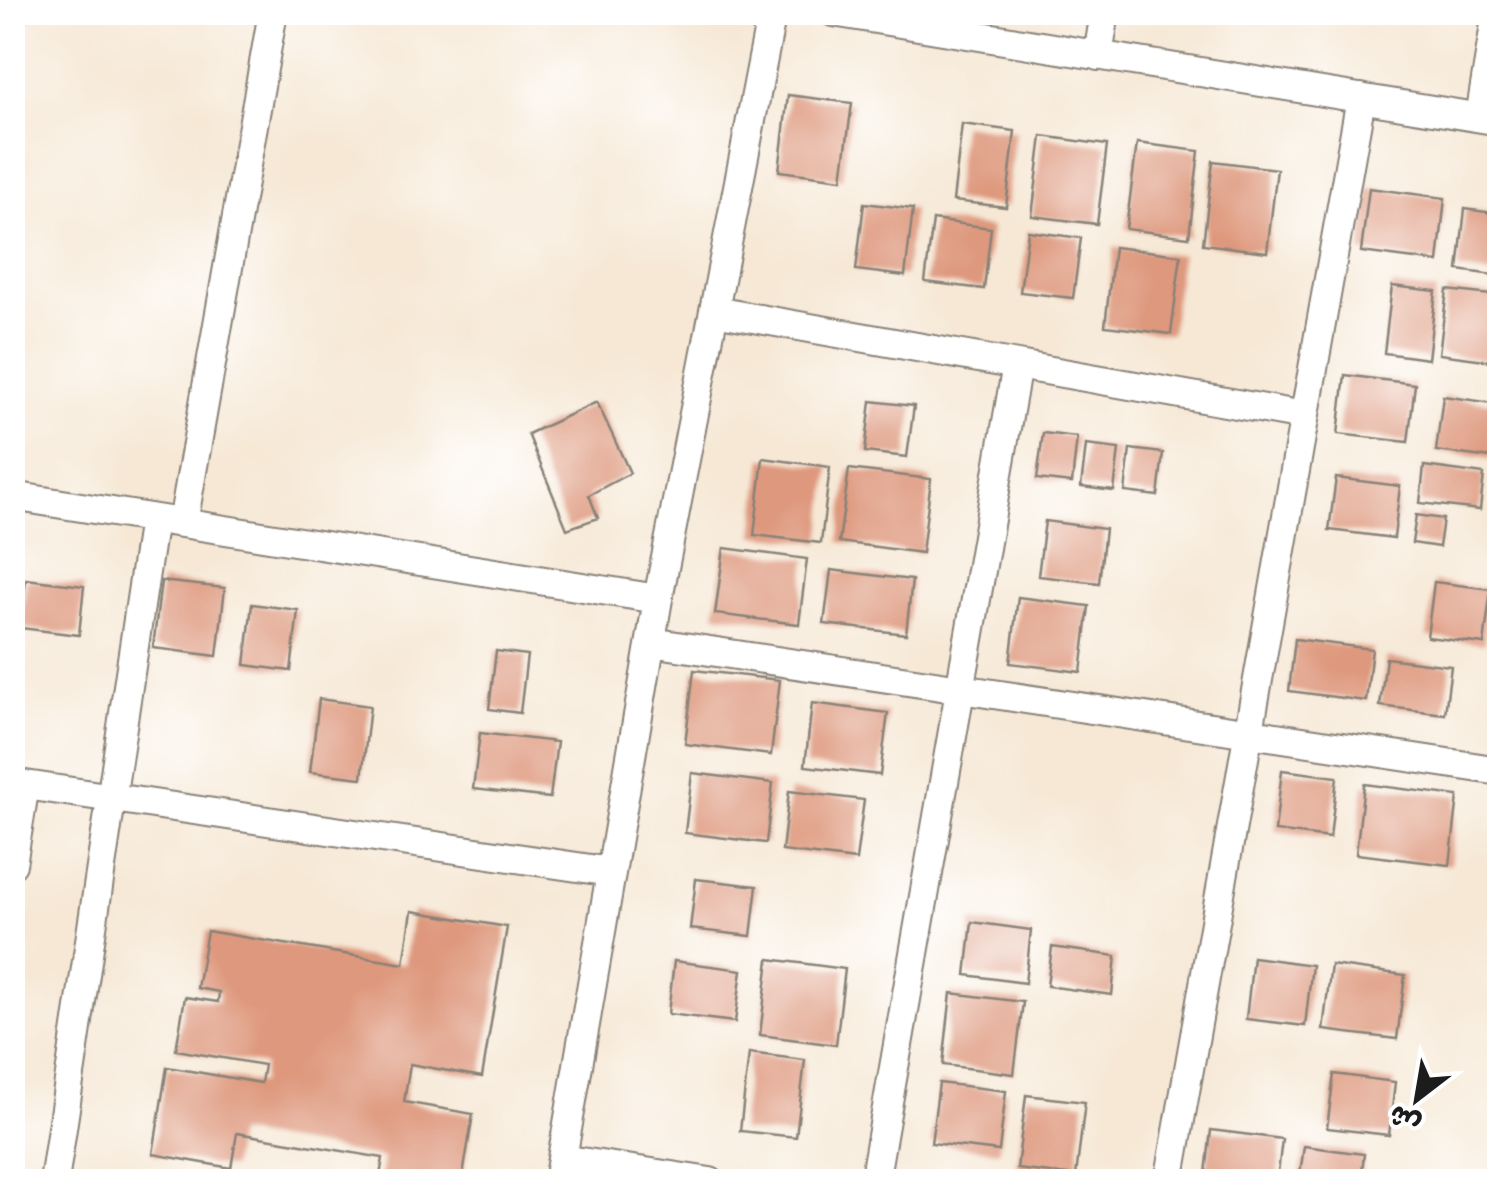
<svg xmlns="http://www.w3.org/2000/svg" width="1512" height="1194" font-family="'Architects Daughter','Playpen Sans Arabic',sans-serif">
	<rect width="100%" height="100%" fill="#fff"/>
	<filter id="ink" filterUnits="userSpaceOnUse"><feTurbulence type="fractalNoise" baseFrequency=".01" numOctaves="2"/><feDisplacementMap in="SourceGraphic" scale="20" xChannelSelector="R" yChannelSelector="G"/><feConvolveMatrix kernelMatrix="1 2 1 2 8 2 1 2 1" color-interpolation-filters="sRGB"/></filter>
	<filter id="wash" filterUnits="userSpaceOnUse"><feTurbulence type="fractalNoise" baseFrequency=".0048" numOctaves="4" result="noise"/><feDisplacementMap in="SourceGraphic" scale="40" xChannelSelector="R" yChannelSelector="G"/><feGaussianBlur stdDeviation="2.25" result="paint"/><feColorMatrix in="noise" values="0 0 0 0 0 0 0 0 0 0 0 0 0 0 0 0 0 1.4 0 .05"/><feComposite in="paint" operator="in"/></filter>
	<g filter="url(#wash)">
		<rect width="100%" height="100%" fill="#f6e8d5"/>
		<g id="blocks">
			<path fill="#de987d" d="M788 95 852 103 842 179 779 171Z
				M962 124 1015 131 1006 207 953 201Z
				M1042 136 1107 145 1097 224 1032 216Z
				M1137 143 1199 151 1189 237 1126 229Z
				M1213 161 1277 169 1267 252 1203 244Z
				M1369 188 1445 198 1438 262 1361 252Z
				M864 203 913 209 905 276 856 270Z
				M1465 209 1500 214V276L1458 270Z
				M933 220 991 228 984 289 925 282Z
				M1028 231 1081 238 1073 298 1020 292Z
				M1114 247 1181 255 1171 334 1105 326Z
				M1392 286 1436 291 1428 359 1384 353Z
				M1447 290 1500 296V362L1439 354Z
				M1345 375 1415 384 1408 442 1338 434Z
				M1443 396 1500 404V459L1436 451Z
				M871 401 914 406 907 457 865 452Z
				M597 402 630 473 589 495 598 518 567 529 528 434Z
				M1043 433 1077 437 1072 483 1037 479Z
				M1086 445 1119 449 1114 491 1081 487Z
				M1130 449 1163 453 1158 496 1125 492Z
				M763 458 830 467 821 543 754 535Z
				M1424 466 1484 474 1480 510 1420 503Z
				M849 469 931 479 922 553 839 542Z
				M1336 478 1400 486 1394 538 1329 530Z
				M1416 515 1443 519 1439 547 1412 543Z
				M1045 521 1105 529 1099 583 1038 576Z
				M724 548 807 559 799 624 715 614Z
				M831 570 912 580 906 634 824 624Z
				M26 579 84 586 79 635 20 628Z
				M161 581 225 588 217 656 153 648Z
				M1434 582 1491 589 1484 644 1427 637Z
				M1018 597 1089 606 1081 672 1010 663Z
				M252 604 298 610 291 671 245 665Z
				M1295 639 1372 649 1366 701 1289 691Z
				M496 651 527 655 520 713 489 709Z
				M1386 658 1451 666 1445 714 1380 706Z
				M694 670 780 680 771 755 685 744Z
				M319 699 370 706 362 778 310 772Z
				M812 703 888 713 880 775 805 766Z
				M480 733 557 742 550 798 473 789Z
				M1282 770 1337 777 1330 838 1275 831Z
				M692 773 773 783 766 843 685 833Z
				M1364 784 1458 796 1450 865 1356 854Z
				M789 791 864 800 856 860 782 851Z
				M696 879 757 886 751 936 690 929Z
				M412 911 507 927 482 1077 410 1064 404 1102 473 1114 462 1182H379L383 1158 237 1133 231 1168 153 1154 167 1067 261 1083 264 1065 176 1050 185 997 218 1002 219 992 197 988 207 931 404 964Z
				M972 922 1031 930 1025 983 966 975Z
				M1052 947 1116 956 1112 995 1047 986Z
				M1253 957 1312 965 1305 1026 1246 1019Z
				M769 959 845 969 836 1045 760 1035Z
				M674 961 742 970 735 1022 668 1014Z
				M1331 965 1405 975 1397 1039 1323 1030Z
				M951 993 1023 1002 1014 1074 943 1065Z
				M749 1053 805 1060 796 1137 740 1131Z
				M1334 1074 1395 1082 1389 1135 1327 1128Z
				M939 1083 1006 1091 999 1151 931 1143Z
				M1026 1095 1085 1102 1076 1176 1017 1169Z
				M1211 1130 1282 1139 1277 1182H1205Z
				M1304 1146 1364 1154 1361 1182H1299Z"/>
		</g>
	</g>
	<g filter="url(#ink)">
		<use href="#blocks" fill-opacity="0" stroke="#898278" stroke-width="2.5"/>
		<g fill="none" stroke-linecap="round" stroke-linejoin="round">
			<g stroke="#898278" stroke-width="32">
				<path id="street" d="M833 12 1500 121
					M1098 56 1105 12
					M1480 117 1497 12
					M714 311 1304 416
					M12 496 658 599
					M183 523 273 12
					M651 642 1500 771
					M12 783 611 872
					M12 864 25 785
					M562 1159 710 1182
					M54 1182 153 519
					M558 1182 658 599 772 12
					M874 1182 1017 365
					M1169 1182 1361 98"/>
			</g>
			<use href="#street" stroke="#fff" stroke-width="28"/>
		</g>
	</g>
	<rect width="1512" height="1194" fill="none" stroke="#fff" stroke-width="50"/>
	<g transform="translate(1417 1099) rotate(211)" stroke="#ffffff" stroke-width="8" paint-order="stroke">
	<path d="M0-8L18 38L0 25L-18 38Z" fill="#1c1c1c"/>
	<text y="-15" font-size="28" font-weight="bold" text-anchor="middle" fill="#1c1c1c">ش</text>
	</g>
</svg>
